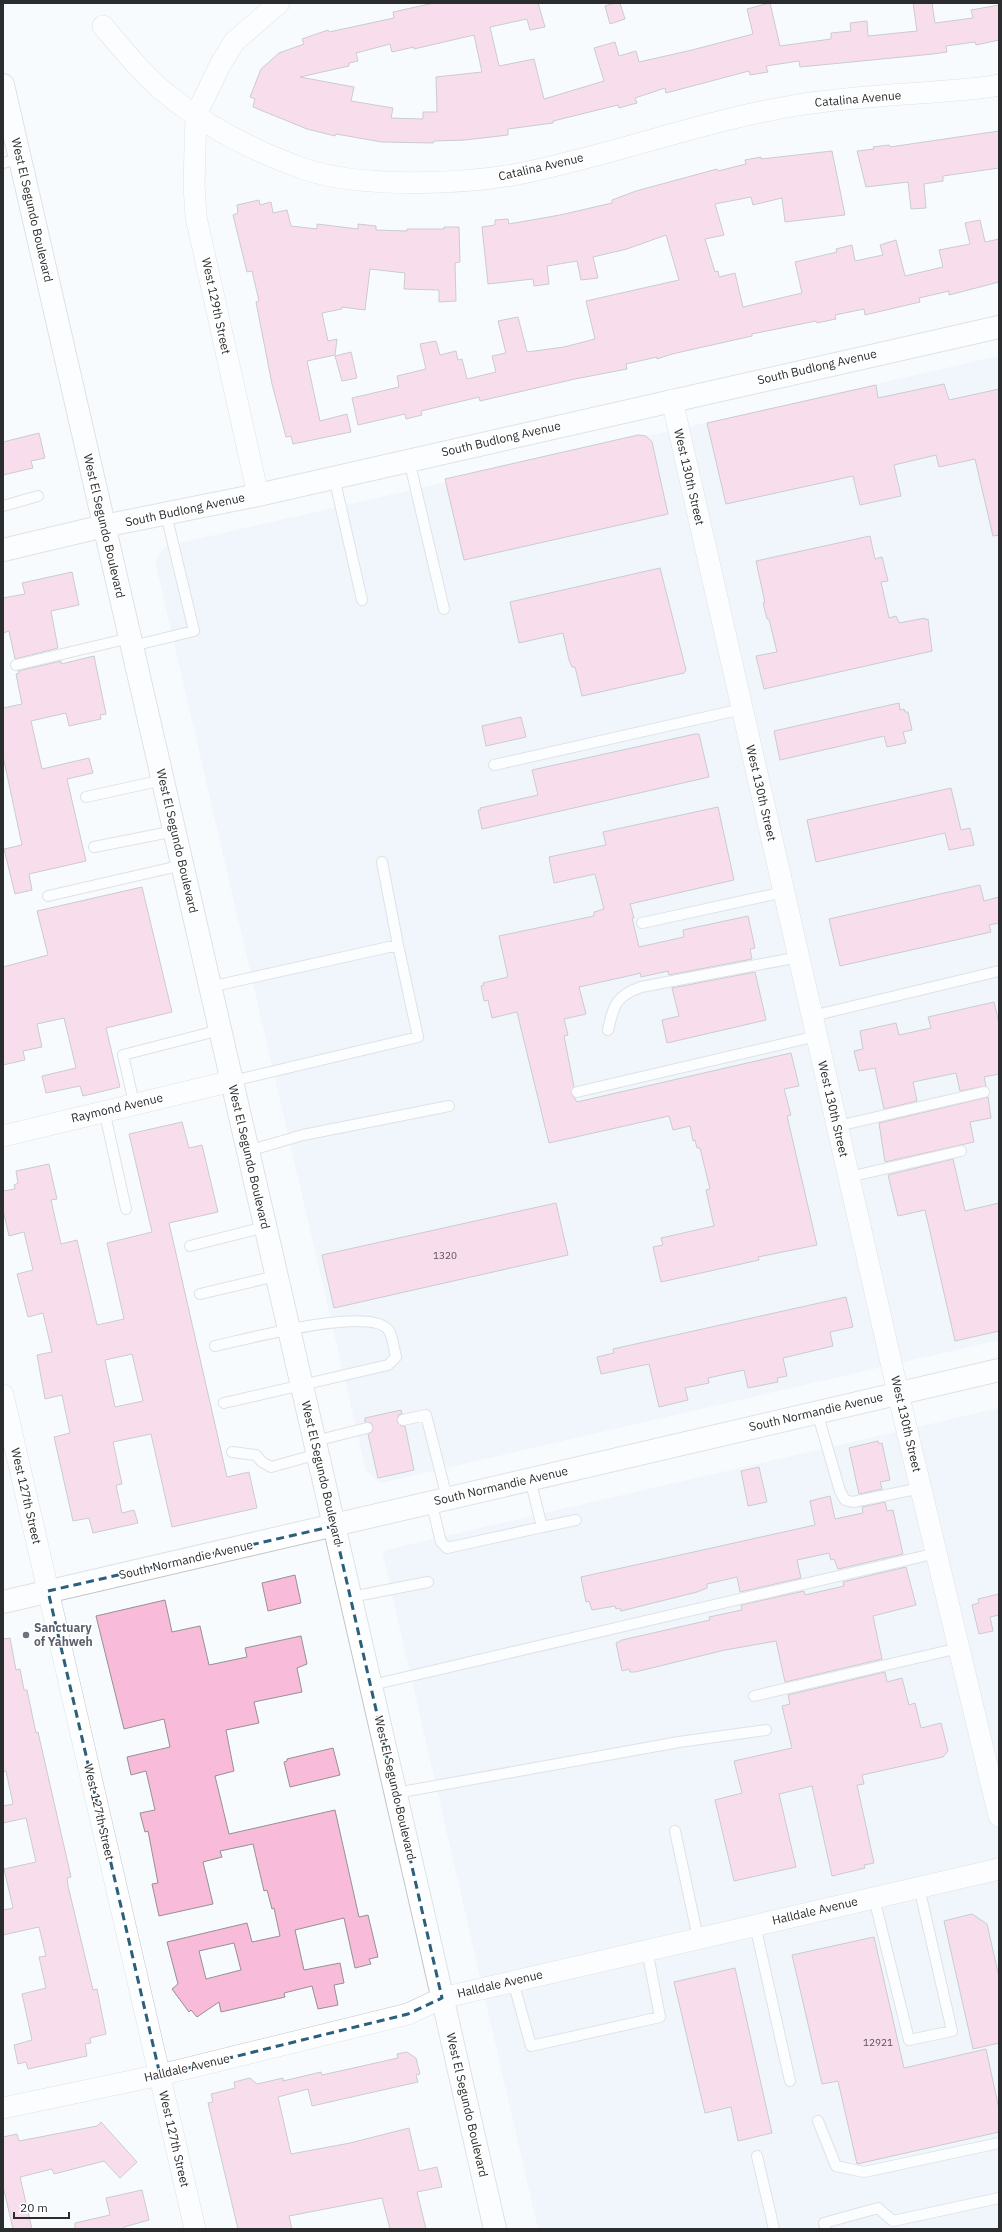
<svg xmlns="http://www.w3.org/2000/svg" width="1002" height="2232" font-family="'IBM Plex Sans',sans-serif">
	<rect width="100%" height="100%" fill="#f8fbfe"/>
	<path fill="#e6eff8" d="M999 356V1340L381 1483 366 1471 155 561 166 546Z
		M999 1408V2229H538L383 1555 385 1550Z"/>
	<path fill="#f8bbda" stroke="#959193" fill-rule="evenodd" d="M434 3H538L545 27 530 30 527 19 490 27 499 66 534 59 544 99 604 81 594 48 615 42 619 56 636 51 639 62 692 50 753 34 747 9 770 3 780 46 831 39V33L851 31 850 23 867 21 868 36 917 31 913 3H932L935 23 973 18 971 10 999 5V40L976 45 975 42 946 46 947 52 933 54 800 67 799 61 766 66 768 72 750 75 749 71 666 93 665 88 635 98 637 103 619 108 618 105 553 121V123L508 129V135L465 140 434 141 433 143 382 142 336 134 335 136 307 129 253 107 255 99 250 97 261 69 279 53 304 44 302 39 328 30 329 32 394 18 393 12ZM474 35 482 72 436 77 437 112H423V119L391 118 393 108 351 101 354 87 300 77 349 66V63L358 61 356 53 390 44 392 52 414 47V49Z
		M615 3H620L625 19 610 24 605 6Z
		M999 131V168L943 176V181L924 184 926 208 911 209 908 182 866 187 857 151 874 149 873 147 889 145 890 147Z
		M832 151 845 215 785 222 782 198 753 205 751 197 715 204 724 235 705 239 715 272 718 271 719 277 735 273 743 307 802 293 795 262 837 252 836 249 852 245 855 261 883 255 880 245 896 240 905 276 943 267 939 250 970 244 965 223 980 220 985 242 999 239V282L949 295V291L919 298 920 302 865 315 864 309 835 315 836 319 817 323 816 321 752 334V336L672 354 657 359V357L626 364 627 369 575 379 480 401 479 397 421 411 422 415 406 419 405 414 358 425 352 398 399 387 397 376 426 369 420 344 436 341 440 355 456 351 458 360 462 359 467 379 496 372 492 356 506 353 498 321 518 317 527 352 564 347 595 339 586 301 679 280 666 235 627 249 593 257 598 278 581 280 577 261 547 266 549 284 534 286 533 279 488 284 482 227 495 225V220L508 219 509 224 560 215 612 203V200L636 191 717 169 718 171 746 164 745 160 761 157V159Z
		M259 200 260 205 271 202 273 213 287 210 291 226 317 229V224L358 229V224L376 226V230L407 231V229H444V227H459L460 262 455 263 456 301 439 302V290L404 289 405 273 370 269 365 310 342 307V309L322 313 328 341 337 339 335 355 307 361 320 421 347 414 351 432 293 444 291 436 286 437 272 384 256 302 259 301 252 271 247 272 233 215 238 213 237 205Z
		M351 352 357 378 342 381 335 356Z
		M944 384 949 400 999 389V535L993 536 975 459 939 467 936 455 894 465 901 496 860 505 853 476 726 504 707 423 876 385 878 398Z
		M39 433 45 458 31 461 33 468 3 475V442Z
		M638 435 646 436 652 442 668 514 464 560 445 479Z
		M870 536 875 559 882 557 888 581 881 582 889 618 896 616 899 623 925 618V620L928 619 932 651 764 689 756 656 777 652 769 619H767L763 603H765L756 561Z
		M660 568 686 670 684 673 582 696 575 667H572L569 660 563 633 519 643 510 602Z
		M72 572 79 605 51 611 58 648 15 659 9 631 3 633V598L25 594 22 583Z
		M94 656 106 714 100 715 101 719 69 726 66 713 31 721 42 769 89 758 93 773 67 779 86 861 29 874 32 890 15 894 4 849 22 845 3 756V708L22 704 16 674 19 673 18 671 61 661V664Z
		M899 703 900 710 904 709 905 712H908L912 730 903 732 906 743 887 747 884 736 780 760 774 731Z
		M521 717 526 737 486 746 482 726Z
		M695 734H699L709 777 482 829 478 810H481L480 808 538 795 532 770Z
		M951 788 961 830 970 828 974 845 949 850 945 833 816 862 807 820Z
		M718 807 734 880 630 904 634 918H632L639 947 684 937 683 930 748 916 755 948 750 949 752 959 669 975 668 971 641 977 640 973 637 974 579 987 586 1014 564 1019 568 1035 564 1036 574 1087 571 1093 577 1102 791 1053 799 1086 784 1089 791 1115 787 1116 817 1245 758 1257 759 1260 661 1282 653 1247 663 1245 661 1238 714 1226 706 1190 710 1189 700 1148H697L695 1140 693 1141 690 1126 673 1130 669 1116 549 1143 517 1012 492 1018 488 1000 484 1001 481 986 484 985 483 983 508 977 499 936 594 916V912L604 909 595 874 554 883 549 857 606 845 603 832Z
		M980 885 984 901 999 897V923L989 925 991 932 840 966 829 919Z
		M142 887 172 1012 106 1028 120 1087 83 1096 80 1086 46 1093 42 1076 76 1068 64 1018 37 1024 42 1047 23 1051 25 1060 3 1065V967L48 955 37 911Z
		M755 972 766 1020 667 1043 662 1020 679 1016 672 988Z
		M994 1002 999 1023V1074L984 1077 986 1086 960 1091 956 1073 913 1082 917 1101 884 1109 875 1068 859 1071 854 1051 863 1049 860 1031 896 1023 899 1035 931 1028 928 1017Z
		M988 1097 991 1118 970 1122 974 1142 885 1162 879 1123Z
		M182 1122 189 1148 202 1145 218 1212 169 1223 227 1477 249 1472 257 1508 172 1527 151 1434 113 1442 122 1484 116 1485 122 1513 134 1510 138 1523 93 1533 89 1518 73 1521 54 1437 70 1433 62 1395 45 1399 37 1355 52 1352 43 1313 28 1317 17 1274 33 1270 24 1232 9 1236 3 1210V1191L15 1189 14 1185 18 1183 16 1171 49 1164 57 1199 51 1200 61 1244 77 1240 97 1325 124 1319 107 1243 152 1232 129 1134ZM132 1354 143 1401 115 1407 105 1360Z
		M953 1159 965 1211 999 1203V1331L955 1341 925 1210 898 1216 888 1175Z
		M556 1203 568 1255 334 1308 322 1255Z
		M846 1297 853 1327 830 1332 833 1346 783 1358 787 1376 777 1378 778 1382 748 1388 744 1370 708 1378 709 1383 685 1388 688 1400 659 1407 649 1364 601 1374 597 1357 614 1353 613 1349Z
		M401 1410 402 1414 398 1415 397 1422 401 1426H405L414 1470 378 1478 368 1434 372 1432 373 1427 371 1423 365 1422V1418Z
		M878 1441 879 1444 882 1443 890 1480 880 1482 882 1489 859 1494 849 1448Z
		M759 1467 767 1502 748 1506 741 1471Z
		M830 1496 835 1519 863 1513 862 1507 885 1502 887 1511 893 1510 903 1554 838 1569 834 1559 831 1560 829 1553 797 1560 801 1578 740 1592 737 1577 707 1584V1588L697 1592 621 1611 620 1608 616 1609 615 1606 592 1610 589 1601 586 1602 581 1577 815 1525 810 1501Z
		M906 1567 916 1605 873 1616 882 1659 785 1682 776 1641 725 1650 635 1672H630L629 1669 622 1671 616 1643 622 1640 710 1620 709 1617 742 1610 741 1605 804 1591 805 1595 844 1586 843 1582Z
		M295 1575 301 1603 268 1611 262 1583Z
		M999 1594V1615L990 1617 993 1631 979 1634 972 1605 979 1603 978 1599Z
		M165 1600 172 1632 200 1626 209 1665 247 1657 245 1648 301 1636 307 1664 297 1668 302 1692 254 1702 259 1723 226 1730 234 1771 215 1776 229 1834 335 1810 359 1917 368 1915 378 1957 369 1959 371 1964 355 1968 344 1918 295 1930 304 1970 340 1963 344 1983 334 1985 338 2005 318 2009 312 1986 284 1993 285 1997 221 2012 219 2002 197 2017 191 2010 189 2012 172 1989 178 1984 167 1942 247 1923 252 1942 280 1936 274 1908 272 1909 267 1890 264 1891 253 1844 220 1851 222 1857 203 1862 213 1904 159 1916 152 1884 158 1883 148 1831 145 1832 140 1813 155 1810 146 1771 131 1775 127 1757 170 1747 164 1719 124 1729 96 1616ZM234 1943 241 1970 206 1979 199 1951Z
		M10 1638 16 1670 20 1669 24 1690H27L36 1733 38 1732 71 1877 67 1878 68 1886 93 1990 97 1989 106 2034 90 2038 91 2043 85 2044 87 2056 28 2069 26 2062 18 2064 14 2045 32 2040 22 1994 46 1988 39 1957 46 1956 39 1927 3 1935V1910L13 1908 4 1869 36 1862 26 1818 3 1823V1806L13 1804 6 1771 3 1772V1639Z
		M885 1672 887 1682 902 1678 909 1705 915 1703 921 1728 941 1723 948 1751 943 1757 862 1775 864 1784 857 1785 874 1863 864 1865 865 1868 832 1876 812 1786 779 1794 796 1867 734 1881 715 1800 742 1793 734 1761 792 1748 782 1706 790 1704 788 1695Z
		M333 1748 340 1775 290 1787 284 1762 287 1761V1759Z
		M972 1914 987 1924 999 1977V2043L973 2049 944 1921Z
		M874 1937 904 2068 986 2049 999 2109V2132L857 2164 838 2081 822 2084 792 1955Z
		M735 1968 772 2133 738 2141 731 2107 705 2113 674 1982Z
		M407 2052 416 2058 420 2074 416 2075 418 2082 312 2106 308 2089 278 2097 291 2154 350 2143 409 2128 419 2171 437 2167 442 2187 417 2192 426 2229H390L382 2198 289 2216 292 2229H238L208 2103 213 2102 211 2094 235 2088 234 2082 250 2078 257 2084 283 2078V2081L321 2072 322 2075 398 2058 397 2054Z
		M101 2122 137 2162 120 2178 104 2161 54 2174 52 2169 20 2177 32 2229H13L3 2186V2137L17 2134 19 2141 97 2126Z
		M142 2190 149 2220 124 2227V2229H75V2223L110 2215 106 2198Z"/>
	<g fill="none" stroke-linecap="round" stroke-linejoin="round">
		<g stroke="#c2c5c8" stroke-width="12">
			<path id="lane" d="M3 163 20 159
				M409 460 444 609
				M334 477 362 600
				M3 506 38 496
				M132 646 194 631 166 514
				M16 665 130 638
				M494 765 742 709
				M86 797 163 780
				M94 847 175 831
				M382 862 398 945
				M48 896 183 865
				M642 923 784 892
				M210 987 398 945 418 1037 232 1081
				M812 1016 999 971
				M608 1030C614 1004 616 996 641 987L799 957
				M577 1092 817 1036
				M134 1103 123 1055 220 1030
				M104 1110 126 1209
				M838 1126 984 1092
				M248 1151 303 1135 449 1106
				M849 1177 961 1151
				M190 1246 265 1227
				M200 1294 276 1276
				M215 1346C244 1340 373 1304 389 1331 393 1337 394 1350 396 1357L388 1365 224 1403
				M817 1412 840 1491 845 1500 853 1502 921 1488
				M403 1420 426 1415 447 1498
				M315 1441 367 1428
				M232 1452 256 1455 262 1462 271 1467 318 1454
				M431 1501 441 1542 447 1548 542 1527 530 1479
				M542 1527 576 1520
				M351 1597 428 1582
				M372 1685 937 1553
				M754 1696 959 1648
				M396 1793 679 1742 766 1730
				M675 1831 698 1938
				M874 1898 909 2040 952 2031 919 1887
				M755 1925 790 2081
				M513 1981 531 2046 660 2017 647 1950
				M818 2121 836 2166 864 2172 999 2143
				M757 2156 774 2229
				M826 2229 824 2223 878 2208 893 2221 999 2198"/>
		</g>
		<g stroke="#c2c5c8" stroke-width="22">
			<path id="street" d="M103 26C124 51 144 76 169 96 209 128 256 152 304 169 360 188 465 185 523 173 616 154 705 120 798 105 847 97 897 95 946 91 964 89 982 89 999 85
				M672 400 898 1393 999 1816
				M258 495 196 217 194 184 196 115 220 65 234 42 279 3
				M3 1136 232 1081
				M3 1395 195 2229
				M3 2108 160 2075 408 2014 442 1998 999 1869"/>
		</g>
		<g stroke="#c2c5c8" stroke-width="24">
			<path id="secondary" d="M3 550 104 526 258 495 999 327
				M3 1602C335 1526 667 1447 999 1370"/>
		</g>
		<g stroke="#c2c5c8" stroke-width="24">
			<path id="primary" d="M3 85C167 800 333 1514 495 2229"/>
		</g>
		<use href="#lane" stroke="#fff" stroke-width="10"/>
		<use href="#street" stroke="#fff" stroke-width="21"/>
		<use href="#secondary" stroke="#fff" stroke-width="22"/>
		<use href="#primary" stroke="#fff" stroke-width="22"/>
	</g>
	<path d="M0 0H1002V2232H0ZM334 1526 442 1998 408 2014 160 2075 48 1591Z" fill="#f8fbfe" fill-opacity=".55" fill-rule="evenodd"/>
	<path fill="none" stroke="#2b5f7b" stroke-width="3" stroke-dasharray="8 5" stroke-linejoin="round" d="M334 1526 442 1998 408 2014 160 2075 48 1591Z"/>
	<circle fill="#6b7280" stroke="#fff" stroke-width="1.5" cx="26" cy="1635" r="4"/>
	<g text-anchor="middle" stroke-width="3" stroke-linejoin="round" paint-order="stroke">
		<g font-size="10" fill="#5e5058">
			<text x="445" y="1259">1320</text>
			<text x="878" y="2046">12921</text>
		</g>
		<g font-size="12" fill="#2b2c2d" stroke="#fff">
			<text transform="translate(858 99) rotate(-5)" y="4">Catalina Avenue</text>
			<text transform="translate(541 167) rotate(-13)" y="4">Catalina Avenue</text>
			<text transform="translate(32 210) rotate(77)" y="4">West El Segundo Boulevard</text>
			<text transform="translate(216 306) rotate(78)" y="4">West 129th Street</text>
			<text transform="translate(817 367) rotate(-13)" y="4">South Budlong Avenue</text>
			<text transform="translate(501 439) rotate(-13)" y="4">South Budlong Avenue</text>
			<text transform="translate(689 477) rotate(77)" y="4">West 130th Street</text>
			<text transform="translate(185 510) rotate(-12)" y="4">South Budlong Avenue</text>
			<text transform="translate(104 526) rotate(77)" y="4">West El Segundo Boulevard</text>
			<text transform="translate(761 793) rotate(77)" y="4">West 130th Street</text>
			<text transform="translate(177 841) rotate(77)" y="4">West El Segundo Boulevard</text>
			<text transform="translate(117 1108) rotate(-13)" y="4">Raymond Avenue</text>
			<text transform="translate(833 1109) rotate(77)" y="4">West 130th Street</text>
			<text transform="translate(249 1157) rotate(77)" y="4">West El Segundo Boulevard</text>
			<text transform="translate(816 1412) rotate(-13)" y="4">South Normandie Avenue</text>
			<text transform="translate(906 1424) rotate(77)" y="4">West 130th Street</text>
			<text transform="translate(322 1473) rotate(77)" y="4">West El Segundo Boulevard</text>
			<text transform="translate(501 1486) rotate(-13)" y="4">South Normandie Avenue</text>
			<text transform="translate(26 1496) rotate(77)" y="4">West 127th Street</text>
			<text transform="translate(186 1560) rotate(-13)" y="4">South Normandie Avenue</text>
			<text transform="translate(395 1788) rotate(77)" y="4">West El Segundo Boulevard</text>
			<text transform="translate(99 1812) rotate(77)" y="4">West 127th Street</text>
			<text transform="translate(815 1911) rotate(-13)" y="4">Halldale Avenue</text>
			<text transform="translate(500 1984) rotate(-13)" y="4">Halldale Avenue</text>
			<text transform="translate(187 2068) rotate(-13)" y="4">Halldale Avenue</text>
			<text transform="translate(467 2105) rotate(77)" y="4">West El Segundo Boulevard</text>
			<text transform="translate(174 2139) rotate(77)" y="4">West 127th Street</text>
		</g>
		<g font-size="12" font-weight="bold" fill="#5b616d" stroke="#fff" text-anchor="start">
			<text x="34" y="1632">Sanctuary<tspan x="34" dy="14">of Yahweh</tspan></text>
		</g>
	</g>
	<rect width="1002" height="2232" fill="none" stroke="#2b2c2d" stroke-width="8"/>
	<path d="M14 2212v6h55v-6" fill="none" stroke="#2b2c2d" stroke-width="2"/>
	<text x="20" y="2212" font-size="12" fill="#2b2c2d" stroke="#ffffff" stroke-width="3" paint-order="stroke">20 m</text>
</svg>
